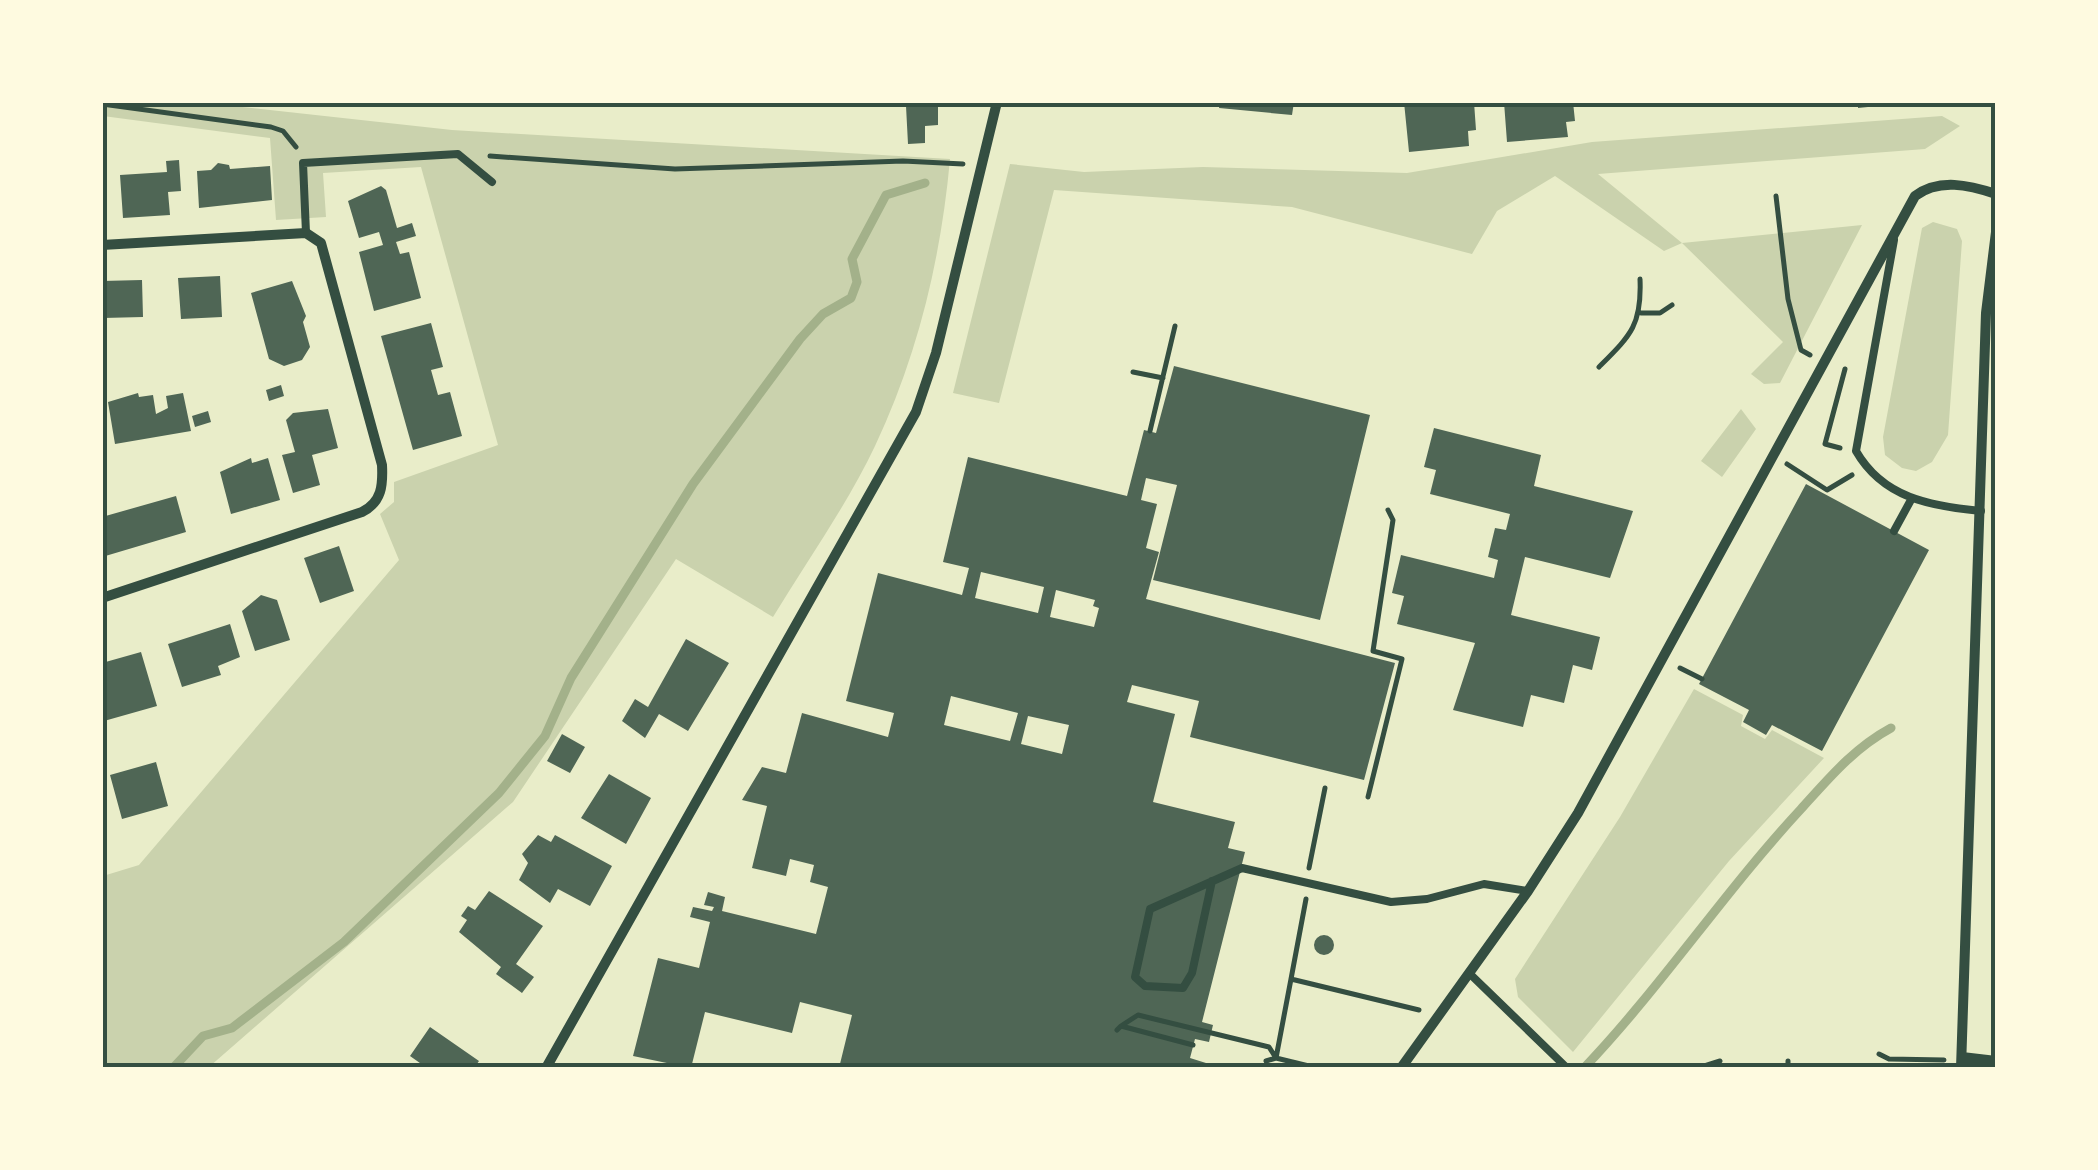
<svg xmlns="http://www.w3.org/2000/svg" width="2098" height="1170" font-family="Figtree,sans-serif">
	<rect width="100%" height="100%" fill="#e9edc9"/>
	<path fill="#cad2ad" d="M198 102 452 130 950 159C941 258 918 355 875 446 847 505 807 561 773 617L676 559 513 802 209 1067H103V876L139 865 399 560 380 514 394 502V482L498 445 421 167 323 173 326 217 276 220 270 138 103 116V103Z
		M1942 116 1960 126 1925 149 1598 174 1682 243 1862 225 1780 383 1764 384 1751 374 1783 342 1682 243 1664 251 1555 176 1497 211 1472 254 1292 207 1054 190 999 403 953 393 1010 164 1084 172 1203 167 1407 173 1592 142Z
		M1933 222 1957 229 1962 241 1948 435 1932 462 1916 471 1902 468 1885 455 1883 437 1922 228Z
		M1741 409 1756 429 1722 477 1701 461Z
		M1694 689 1743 715 1741 726 1765 739 1772 730 1824 758 1729 861 1573 1052 1518 997 1515 979 1620 817Z"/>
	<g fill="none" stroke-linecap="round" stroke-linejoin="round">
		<path stroke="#a3b18a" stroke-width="9" d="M141 1068H159
			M173 1068 203 1036 232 1028 344 942 499 793 545 736 571 678 693 484 800 339 823 314 851 298 857 282 852 259 886 195 925 183
			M1584 1068C1662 986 1724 892 1801 809 1829 778 1854 748 1891 728"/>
	</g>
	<path fill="#4f6655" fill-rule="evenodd" d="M1220 102H1294L1292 115 1219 108Z
		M1404 102H1474L1476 130 1468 131 1469 146 1409 152Z
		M1504 102H1573L1575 121 1566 122 1568 137 1507 142Z
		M1858 102H1888V105L1858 108Z
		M938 105V125L925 126V143L908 144 906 106Z
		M179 160 181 191 168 192 170 215 123 218 120 175 167 172 166 161Z
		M218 163 229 165 230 169 270 166 272 200 199 208 197 171 211 170Z
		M381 186 386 190 397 228 412 223 416 236 396 242 400 254 409 252 421 298 374 311 359 252 383 245 379 232 359 238 348 201Z
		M220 276 222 317 181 319 178 278Z
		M142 280 143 317 103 318 102 281Z
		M292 281 306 316 303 322 310 347 302 360 284 366 269 359 251 293Z
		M431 323 443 367 431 370 438 395 450 392 462 436 413 450 381 336Z
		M1174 366 1370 415 1320 620 1153 580 1177 485 1146 478 1141 500 1157 504 1146 548 1159 552 1146 599 1395 663 1364 780 1190 737 1199 701 1132 685 1127 702 1175 714 1153 802 1235 822 1228 848 1245 852 1202 1022 1213 1025 1209 1042 1195 1039 1190 1058 1222 1068H839L852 1015 800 1002 792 1033 705 1012 691 1068 633 1056 658 958 699 968 710 922 690 917 693 907 712 911 714 907 704 905 708 892 725 897 722 911 816 934 828 887 810 882 814 865 790 859 786 876 752 868 767 806 742 800 762 767 786 773 802 713 888 737 894 713 846 701 878 573 962 595 969 568 943 562 968 457 1127 496 1144 430 1156 433ZM981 572 1044 587 1038 613 975 598ZM1056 590 1095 600 1093 606 1099 608 1094 627 1050 617ZM951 696 1018 713 1010 741 944 725ZM1028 716 1069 725 1062 754 1021 744Z
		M281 385 284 396 269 401 266 390Z
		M138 393 139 397 153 395 156 414 168 408 166 396 183 393 191 431 115 444 108 402Z
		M328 409 338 448 312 455 320 485 293 493 282 455 295 452 286 420 293 413Z
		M208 411 211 422 195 427 192 416Z
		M1434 428 1541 455 1534 486 1633 511 1610 578 1525 557 1511 615 1600 637 1592 670 1573 665 1564 703 1531 695 1523 727 1453 710 1475 643 1397 624 1404 596 1392 593 1401 555 1494 578 1498 560 1488 557 1495 528 1506 530 1510 514 1430 494 1436 470 1424 467Z
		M251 458 252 463 268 458 280 500 231 514 220 472Z
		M1806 484 1929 550 1822 751 1772 725 1766 735 1743 722 1749 710 1699 684Z
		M176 496 186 532 102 557V517Z
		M339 546 354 591 320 603 304 558Z
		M261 595 277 600 290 640 255 651 242 611Z
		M230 624 240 657 218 666 221 675 182 687 168 644Z
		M686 639 729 663 688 731 659 714 645 738 622 721 635 699 648 707Z
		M141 652 157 706 104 721 102 663Z
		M562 734 585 747 570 773 547 761Z
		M156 762 168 806 122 819 110 775Z
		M609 774 651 798 626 844 581 818Z
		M538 835 551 842 555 835 612 866 590 906 558 889 550 903 519 880 528 863 522 854Z
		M489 891 543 926 516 964 534 977 522 993 496 974 501 967 459 932 467 920 461 916 468 906 475 910Z
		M1314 945a10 10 0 1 1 20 0a10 10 0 1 1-20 0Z
		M430 1027 479 1061 474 1068H427L410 1056Z"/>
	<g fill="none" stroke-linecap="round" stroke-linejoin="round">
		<path stroke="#344e41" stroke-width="5" d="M102 104 271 127 283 131 296 147
			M490 156 675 169 903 161 963 164
			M1776 196 1788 299 1801 350 1810 355
			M1641 313H1660L1672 305
			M1599 367C1631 335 1642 325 1640 279
			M1133 372 1163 378
			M1150 431 1175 326
			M1840 448 1825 444 1845 369
			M1787 464 1827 490 1852 475
			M1680 668 1702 679
			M1368 797 1402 659 1373 651 1393 520 1388 510
			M1309 868 1325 788
			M1306 899 1291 979 1419 1010
			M1121 1026 1138 1015 1269 1047 1276 1058 1291 979
			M1117 1030 1121 1026 1193 1045
			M1879 1054 1889 1059 1944 1060
			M1266 1061 1276 1058 1317 1068
			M1698 1068 1720 1061
			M1788 1068V1061"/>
		<path stroke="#344e41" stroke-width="8" d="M306 233 303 163 458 154 492 182
			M1894 240 1856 451C1883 498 1930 506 1981 511
			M1894 531 1912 498
			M1212 881 1192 973 1183 988 1145 986 1135 977 1150 909 1242 868 1391 902 1427 899 1484 884 1528 891
			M1469 973 1567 1068"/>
		<path stroke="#344e41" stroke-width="10" d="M102 245 306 233 321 243 382 465C383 485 382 502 362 512L102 598
			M1962 1057 1996 1061
			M546 1068 916 412 936 353 997 102
			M1401 1068 1528 891 1578 813 1915 196C1939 178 1969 185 1996 194
			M1961 1068 1986 313 1996 232"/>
	</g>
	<rect width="2098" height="1170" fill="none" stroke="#fefae0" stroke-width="210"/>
	<rect x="105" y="105" width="1888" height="960" fill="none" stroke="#344e41" stroke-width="4"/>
</svg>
